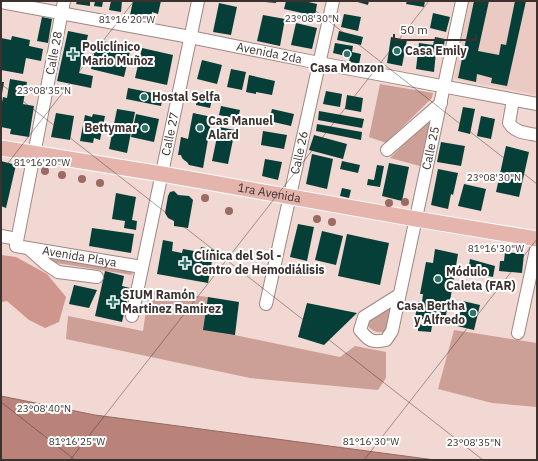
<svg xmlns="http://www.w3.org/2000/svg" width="538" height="461" font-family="'IBM Plex Sans',sans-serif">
	<rect width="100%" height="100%" fill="#f2d8d3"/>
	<path fill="#eccac4" d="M469 1H537V95L454 79Z"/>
	<path fill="#cda097" d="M380 84 433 93 432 98 386 143 369 137Z
		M431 117 420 166 390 158Z
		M47 257 133 270 132 275 56 263Z
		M149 290 208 297 235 335 340 357 355 346 386 352V378L378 390 250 378 66 339 68 316 143 331Z
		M390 304V320L386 332C378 333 373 332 368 326 370 317 382 310 390 304Z
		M454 330 537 343V407L492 403 438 389Z"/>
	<path fill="#ce968c" d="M1 255 16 257 47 274 66 297 59 322 45 328 29 320 7 301 1 302Z"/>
	<path fill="#ba8379" stroke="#946a63" d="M1 396 95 415 435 460H1Z"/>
	<path fill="#063f37" d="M77 1H90V6L76 4Z
		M95 1H103L102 7 94 6Z
		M111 1H122L121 12 109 10Z
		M133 1H161L158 14 152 12 151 20 130 15Z
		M265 1H276V3L265 2Z
		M286 1H304L317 4 315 16 284 9Z
		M354 1H369L368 5Z
		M407 1H425L424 7 406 4Z
		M474 1H489L478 51 499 55 501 44 506 45 515 1H526L507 86 491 83 492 78 477 74 476 82 458 78Z
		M219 3 237 7 231 35 213 32Z
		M433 13 450 17 446 32 430 28Z
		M344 14 361 17 358 31 341 27Z
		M263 15 285 19 280 46 257 41Z
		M42 17 52 19 48 43 37 41Z
		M296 23 317 28 312 49 291 45Z
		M68 31 88 35 79 73 93 76 91 88 57 81Z
		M339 31 363 37 361 45 337 40Z
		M12 36 30 40 29 46 43 49 41 61 26 58 23 74 1 70V38L11 40Z
		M391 37 407 40 402 66 387 63Z
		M435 37 445 39 443 52H436L434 72 416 69 419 43 433 45Z
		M97 40 131 47 124 77 91 69Z
		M335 43 353 46 352 52 361 54 359 64 349 62 350 57 333 53Z
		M142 48 173 55 167 85 135 78Z
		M202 60 222 65 217 84 197 79Z
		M231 69 246 72 242 90 227 87Z
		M249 75 275 81 272 95 256 92V94L246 92Z
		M10 79 27 82 23 104 34 106 29 137 10 134 11 129 1 127V107L3 97 7 98Z
		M1 82H4L2 94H1Z
		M128 88 163 95 161 106 126 99Z
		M326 91 342 94 340 107 323 104Z
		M199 92 213 95 210 108 196 105Z
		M347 95 363 98 361 112 345 109Z
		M221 106 240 110 238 119 219 115Z
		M463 107 475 109 470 134 458 131Z
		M117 109 135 112 127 153 109 149Z
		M272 109 294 114 291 126 269 121Z
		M319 111 364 119 362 128 318 120Z
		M56 113 74 116 70 140 51 137Z
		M193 113 212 117 203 168 189 165 187 162 184 160 182 158 181 155H178L181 137 188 139Z
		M93 114 105 116 100 140 94 138 93 143 80 141 85 115 92 117Z
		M136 114 159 119 154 142 131 137Z
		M481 116 495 119 491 139 477 136Z
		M317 124 362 132 361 140 316 131Z
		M219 127 235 130 228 164 212 161Z
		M263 131 287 135 284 149 261 145Z
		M314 135 347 144 343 159 309 150Z
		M441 142 465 146 461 166 437 162Z
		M506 146 529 152 519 197 496 192Z
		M312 154 333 159 327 189 306 184Z
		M265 159 282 162 278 180 262 176Z
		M1 161 16 165 6 208 1 206Z
		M342 161 360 165 358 173 340 169Z
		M389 163 409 167 402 201 382 196Z
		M377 165 384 166 380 187 367 185 368 179 374 180Z
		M438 169 458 173 453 195 451 194 448 209 431 205Z
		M464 184 486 189 481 211 458 206Z
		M342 188 351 190 349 198 340 196Z
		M174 191 178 195 189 196 193 200 188 228 174 226V221L168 218 165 213 168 196 170 192Z
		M116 193 136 197 132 220 137 221 136 230 124 228 125 221 112 219Z
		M298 224 314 227 307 261 290 257Z
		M92 228 134 234 131 253 89 246Z
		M322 231 343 236 336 265 315 260Z
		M347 234 389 243 380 285 338 276Z
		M163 240 173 242 172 251 182 253 183 249 200 252 201 247 214 250 208 283 157 274Z
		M435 249 458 254 450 301 446 300 444 307 447 308 445 323 415 318 418 301 422 302 423 294H420L426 262 433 263Z
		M505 252 524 254 522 273 499 271 500 261H504Z
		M470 259 495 266 493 277 468 272Z
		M105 271 124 276 122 286 130 288 122 322 95 316Z
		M74 285 97 290 89 308 69 304Z
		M208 297 239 302 235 335 203 330Z
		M463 301 480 305 474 330 457 326Z
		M307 303 357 313 324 345 298 337Z
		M418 324 432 326 431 332 418 331Z"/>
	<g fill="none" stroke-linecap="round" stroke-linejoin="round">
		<g stroke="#9e8682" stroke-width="14">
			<g id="minor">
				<path id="s1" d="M64 1 16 246 142 267"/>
				<path id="s2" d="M1 2 190 37 319 63 537 104"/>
				<path d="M513 100 509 123C515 133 527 133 537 135"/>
				<path d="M387 150 441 103"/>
				<path d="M1 236 17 239"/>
				<path d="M28 248 46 264 58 272 97 277"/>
				<path id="s3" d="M399 295 364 317 360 330C369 341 372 343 386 340L392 331 462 1"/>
				<path id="s4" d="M266 304 333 1"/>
				<path id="s5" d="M132 316 198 1"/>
				<path d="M518 333 537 245"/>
			</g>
		</g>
		<g stroke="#fff" stroke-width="17">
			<g id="major">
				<path id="s6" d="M1 148 162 174 416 219 537 239"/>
			</g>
		</g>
		<use href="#minor" stroke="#fff" stroke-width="12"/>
		<use href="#major" stroke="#e5b5ad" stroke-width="15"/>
	</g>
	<g fill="#9b6a64">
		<circle cx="45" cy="171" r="4"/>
		<circle cx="62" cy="175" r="4"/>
		<circle cx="82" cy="179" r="4"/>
		<circle cx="100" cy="183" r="4"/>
		<circle cx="205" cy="198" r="4"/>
		<circle cx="405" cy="202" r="4"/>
		<circle cx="389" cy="203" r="4"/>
		<circle cx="229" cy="211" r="4"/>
		<circle cx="317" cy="219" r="4"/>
		<circle cx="332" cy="222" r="4"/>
	</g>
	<path fill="none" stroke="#3b312f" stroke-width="1" stroke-opacity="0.45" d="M303 1 537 184M1 84 483 460M1 172 134 1M1 402 75 460M70 460 429 1M364 460 537 239"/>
	<g fill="#2e7368" stroke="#fff" stroke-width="1.5">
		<circle cx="397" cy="51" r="4"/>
		<path d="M71 48h4v4h4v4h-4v4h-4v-4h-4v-4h4z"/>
		<circle cx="347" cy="54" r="4"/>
		<circle cx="144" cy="97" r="4"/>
		<circle cx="145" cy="128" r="4"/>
		<circle cx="200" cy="128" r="4"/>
		<path d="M183 257h4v4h4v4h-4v4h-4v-4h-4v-4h4z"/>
		<circle cx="438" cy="279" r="4"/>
		<path d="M111 296h4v4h4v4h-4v4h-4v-4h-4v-4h4z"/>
		<circle cx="473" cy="313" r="4"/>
	</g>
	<g text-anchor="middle" stroke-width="4" stroke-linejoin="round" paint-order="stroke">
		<g font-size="12" font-weight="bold" fill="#3b312f" stroke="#fff" text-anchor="start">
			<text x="82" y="51">Policlínico<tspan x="82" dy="14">Mario Muñoz</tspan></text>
			<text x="405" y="55">Casa Emily</text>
			<text x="347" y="72" text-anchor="middle">Casa Monzon</text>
			<text x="152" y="101">Hostal Selfa</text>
			<text x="208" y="125">Cas Manuel<tspan x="208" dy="14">Alard</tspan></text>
			<text x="137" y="132" text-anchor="end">Bettymar</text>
			<text x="194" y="260">Clínica del Sol -<tspan x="194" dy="14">Centro de Hemodiálisis</tspan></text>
			<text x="446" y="276">Módulo<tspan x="446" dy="14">Caleta (FAR)</tspan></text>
			<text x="122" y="299">SIUM Ramón<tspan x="122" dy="14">Martinez Ramirez</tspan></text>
			<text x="465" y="310" text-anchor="end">Casa Bertha<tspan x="465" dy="14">y Alfredo</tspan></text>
		</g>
		<g font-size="12" fill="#3b312f" stroke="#fff">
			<text transform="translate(54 53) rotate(-79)" y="4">Calle 28</text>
			<text dy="4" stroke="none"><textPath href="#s2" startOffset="273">Avenida 2da</textPath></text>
			<text dy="4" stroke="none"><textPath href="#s5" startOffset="186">Calle 27</textPath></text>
			<text dy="4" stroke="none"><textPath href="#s3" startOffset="283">Calle 25</textPath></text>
			<text dy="4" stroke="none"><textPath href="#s4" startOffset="155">Calle 26</textPath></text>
			<text dy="4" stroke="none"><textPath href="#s6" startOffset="272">1ra Avenida</textPath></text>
			<text dy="4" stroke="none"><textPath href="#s1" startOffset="314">Avenida Playa</textPath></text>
		</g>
	</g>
	<g font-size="10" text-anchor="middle" fill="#3b312f" stroke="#fff" stroke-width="4" stroke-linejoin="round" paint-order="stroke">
		<text x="312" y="22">23°08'30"N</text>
		<text x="127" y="23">81°16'20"W</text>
		<text x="44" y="94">23°08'35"N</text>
		<text x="42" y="166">81°16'20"W</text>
		<text x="494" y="181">23°08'30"N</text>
		<text x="496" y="252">81°16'30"W</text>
		<text x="44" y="412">23°08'40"N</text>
		<text x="77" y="445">81°16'25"W</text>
		<text x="371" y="445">81°16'30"W</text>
		<text x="474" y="446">23°08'35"N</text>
	</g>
	<rect width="538" height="461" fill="none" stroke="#3b312f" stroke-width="4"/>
	<path d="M394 34v6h82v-6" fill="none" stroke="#3b312f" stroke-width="2"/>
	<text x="400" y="34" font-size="12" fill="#3b312f" stroke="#ffffff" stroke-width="3" paint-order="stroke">50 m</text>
</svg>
